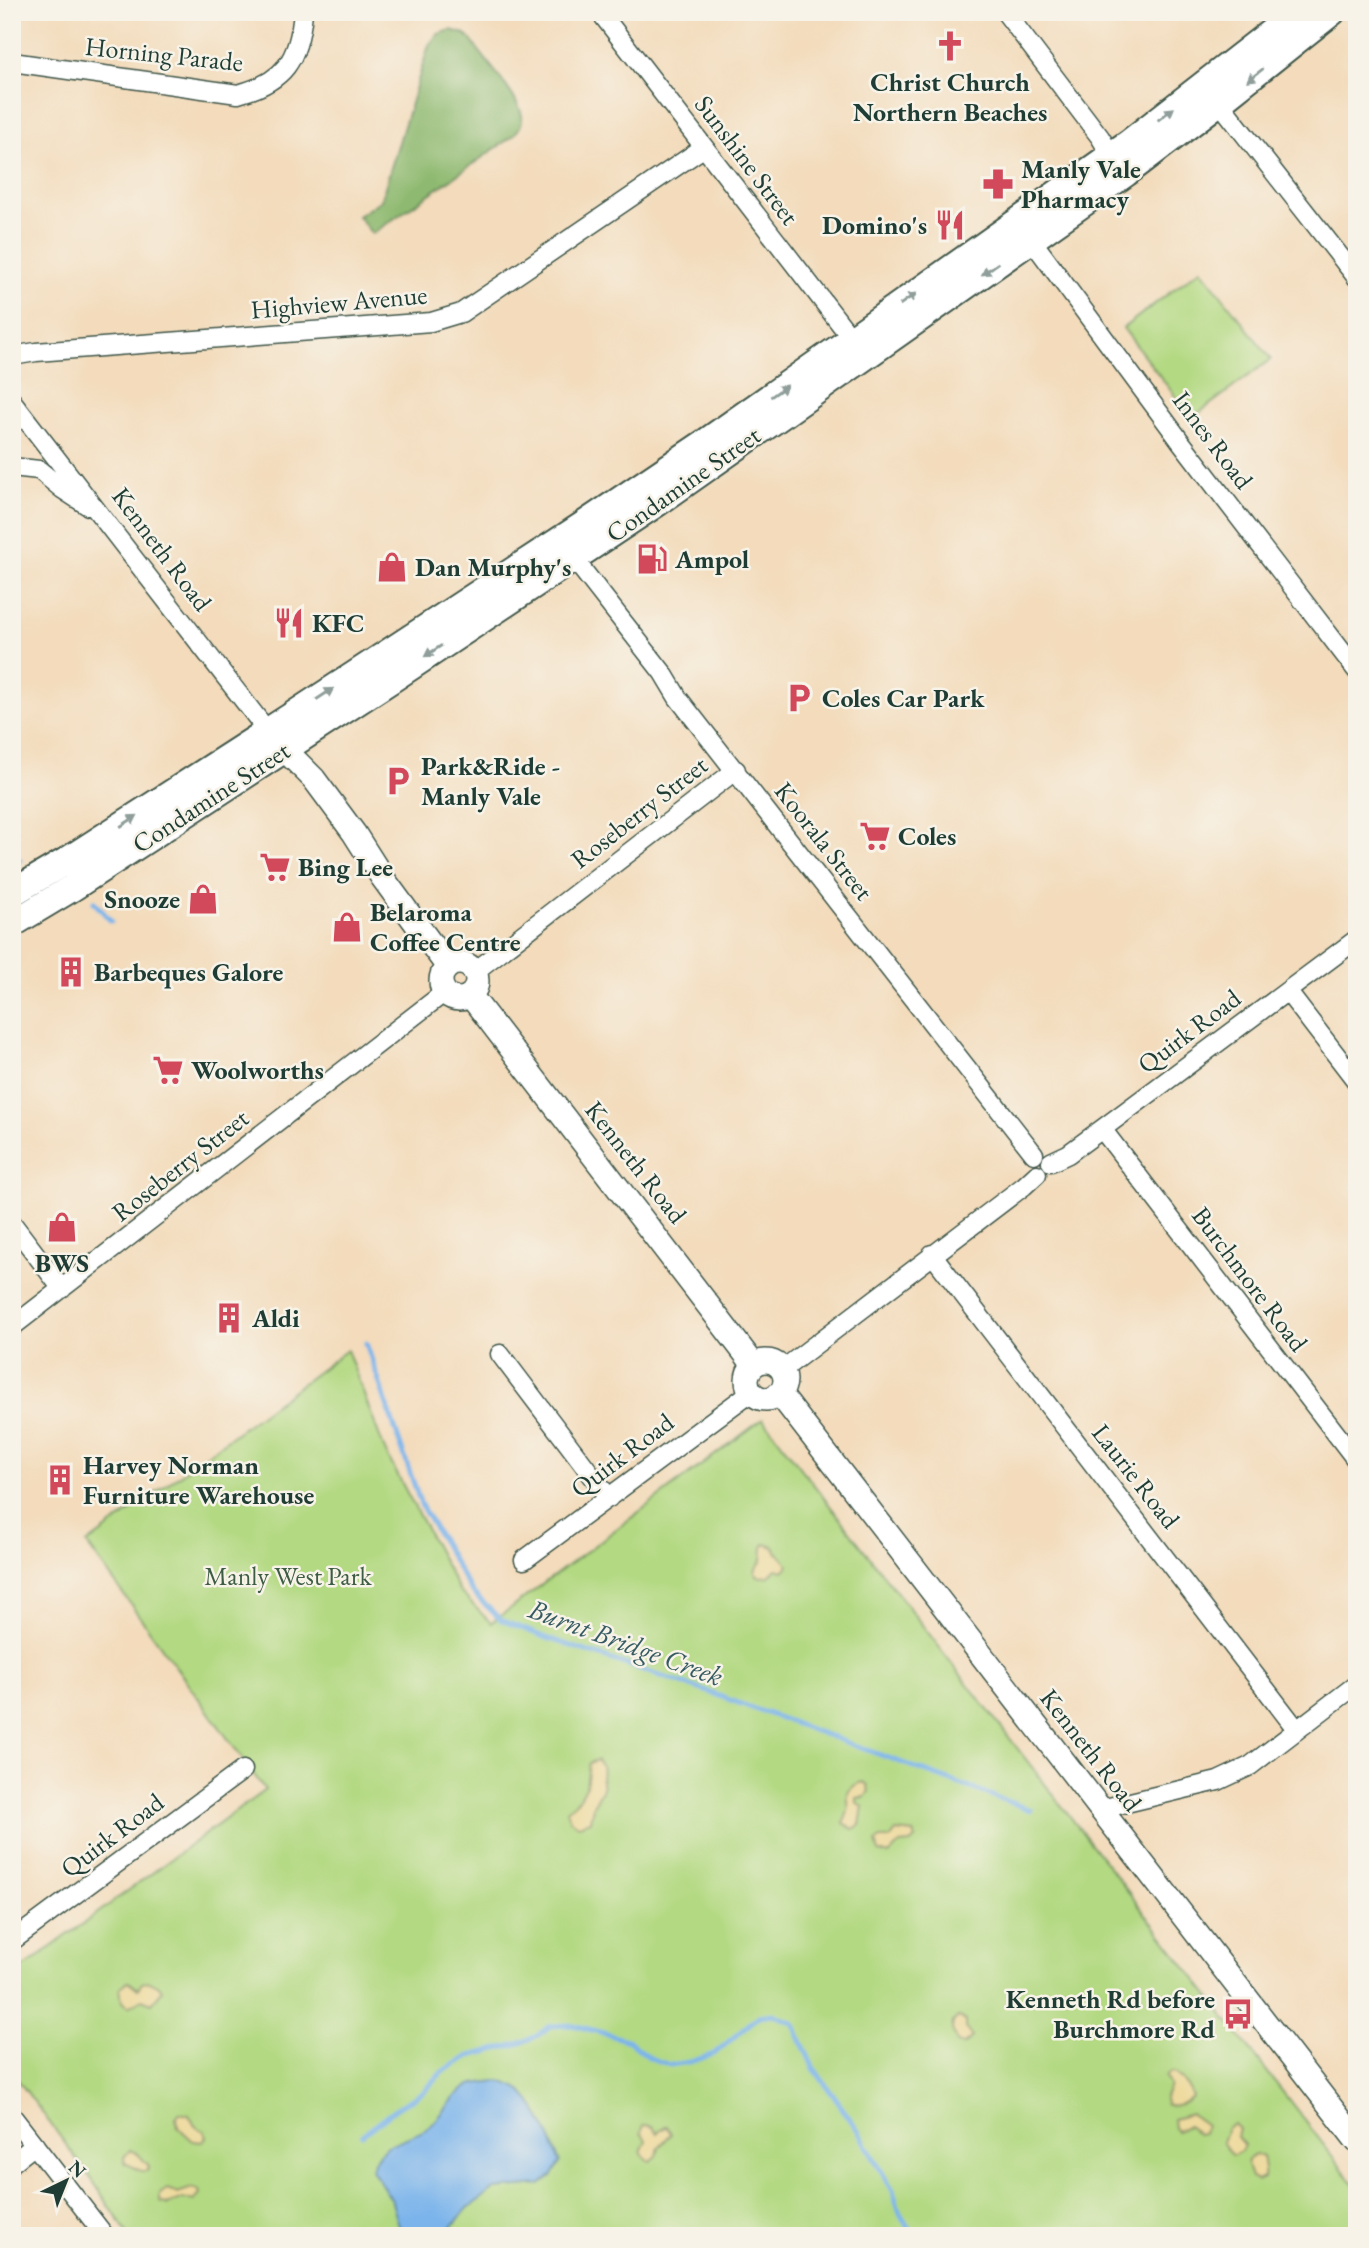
<svg xmlns="http://www.w3.org/2000/svg" width="1369" height="2248" font-family="'EB Garamond',serif">
	<rect width="100%" height="100%" fill="#f7f3e8"/>
	<filter id="ink" filterUnits="userSpaceOnUse"><feTurbulence type="fractalNoise" baseFrequency=".0143" numOctaves="2"/><feDisplacementMap in="SourceGraphic" scale="14" xChannelSelector="R" yChannelSelector="G"/><feConvolveMatrix kernelMatrix="1 2 1 2 8 2 1 2 1" color-interpolation-filters="sRGB"/></filter>
	<filter id="wash" filterUnits="userSpaceOnUse"><feTurbulence type="fractalNoise" baseFrequency=".00686" numOctaves="4" result="noise"/><feDisplacementMap in="SourceGraphic" scale="28" xChannelSelector="R" yChannelSelector="G"/><feGaussianBlur stdDeviation="1.57" result="paint"/><feColorMatrix in="noise" values="0 0 0 0 0 0 0 0 0 0 0 0 0 0 0 0 0 1.4 0 .05"/><feComposite in="paint" operator="in"/></filter>
	<g filter="url(#wash)">
		<rect width="100%" height="100%" fill="#f3dbbb"/>
		<path fill="#b3d982" stroke="#698b5b" stroke-width="2" d="M1201 269 1271 359 1192 418 1123 328Z
			M347 1350 386 1453 459 1591 491 1623 763 1419 1357 2188V2236H129L93 2181 12 2072V1976L265 1790 87 1544Z"/>
		<path fill="#8eb970" stroke="#567b52" stroke-width="2" d="M451 30 465 34 471 40C482 56 520 99 522 116 523 125 518 130 513 136L372 234 358 216 381 200 429 45 438 34Z"/>
		<path fill="#eeda9e" stroke="#868c69" stroke-width="2" d="M765 1544 774 1547C777 1555 786 1558 788 1566L783 1571 776 1569 769 1576 760 1577 755 1574C755 1566 758 1567 761 1562 765 1555 760 1550 765 1544Z
			M597 1760 603 1768 601 1776 603 1788 593 1806 590 1821 579 1825 570 1820 567 1810 580 1798 586 1787 589 1763Z
			M862 1782 867 1784 869 1791 865 1797 857 1798V1803L863 1806 860 1825 853 1829 844 1823C845 1819 847 1815 848 1811 851 1799 839 1791 862 1782Z
			M896 1831 914 1833 916 1839 911 1843 900 1844 889 1855 879 1852 876 1842 881 1839H890Z
			M128 1981 138 1989 142 1983C149 1979 160 1984 162 1991L152 2003 142 1999 128 2007 122 2002 120 1987Z
			M958 2018 965 2021V2028L972 2037 963 2045 957 2043 952 2029 953 2022Z
			M1170 2072C1178 2073 1190 2087 1192 2097 1187 2103 1173 2108 1165 2104L1164 2099 1170 2086 1165 2077Z
			M179 2113 189 2115 195 2126 204 2131 206 2137 202 2142 193 2141 178 2127 176 2118Z
			M1191 2114 1206 2125 1203 2133 1197 2134 1188 2125 1177 2131 1174 2128 1173 2119Z
			M1234 2124 1239 2129 1237 2137 1244 2145 1241 2151 1232 2156 1222 2142 1227 2128Z
			M644 2125 652 2126 657 2133 667 2126 671 2134 659 2147 657 2156 650 2161 646 2160 641 2152 646 2140 641 2133Z
			M130 2150 138 2154 149 2166 147 2171H141L125 2163 124 2157Z
			M1255 2154 1262 2157C1263 2160 1265 2175 1264 2178L1257 2181 1251 2178C1248 2168 1243 2160 1255 2154Z
			M192 2188 199 2190 200 2195 194 2201 183 2198 168 2205 160 2202V2194L167 2189 178 2193Z"/>
		<path fill="#7ab4eb" stroke="#4c7890" stroke-width="2" d="M498 2081C505 2083 514 2085 519 2089 539 2107 552 2139 560 2163L553 2175 540 2185 495 2189 468 2208 444 2236H402L391 2199 372 2170C378 2138 407 2143 429 2127 444 2115 453 2093 471 2085 479 2082 490 2082 498 2081Z"/>
		<g fill="none" stroke-linecap="round" stroke-linejoin="round">
			<path stroke="#7ab4eb" stroke-width="5" d="M12 855 20 860
				M94 902 111 921
				M366 1343 421 1505 471 1591 501 1620 544 1637 711 1693 1031 1810
				M362 2135 397 2108 424 2092 442 2072 470 2056 518 2044 537 2036 550 2026 573 2025 607 2034 629 2041 650 2058 670 2065 690 2062 714 2054 759 2016 773 2014 793 2023 813 2067 855 2126 893 2191 900 2214 914 2236"/>
		</g>
	</g>
	<g filter="url(#ink)">
		<g fill="none" stroke-linecap="round" stroke-linejoin="round">
			<g stroke="#3f5548" stroke-width="21">
				<path id="minor" d="M600 12 852 339
					M1005 12 1100 137 1111 155
					M12 62 238 94C284 82 299 60 303 12
					M1219 102 1357 278
					M1031 239 1181 442 1357 671
					M12 356 36 352 431 322 461 313 703 148
					M12 401 268 732
					M12 467 39 470 62 489 88 506
					M574 559 663 673 678 698 1034 1154
					M474 972 736 770
					M1287 991 1357 1082
					M1102 1129 1357 1461
					M1051 1162 1068 1154 1102 1129 1357 939
					M12 1223 62 1289
					M932 1254 1297 1730
					M12 1327 445 992
					M500 1354 609 1498
					M782 1370 1024 1186 1037 1174
					M524 1560 751 1392
					M1101 1809 1218 1781 1250 1766 1357 1684
					M12 1941 243 1770
					M12 2116 105 2236
					M12 2163 35 2145"/>
			</g>
			<g stroke="#3f5548" stroke-width="26">
				<path id="major" d="M272 737 314 779 354 833 382 877 448 967
					M441 981a18 18 0 1 1 36 0a18 18 0 1 1-36 0Z
					M470 995 754 1365
					M747 1380a19 19 0 1 1 38 0a19 19 0 1 1-38 0Z
					M779 1393 1357 2141"/>
			</g>
			<g stroke="#3f5548" stroke-width="30">
				<path id="highway" d="M12 893 68 860 293 715 586 523 706 442 1130 142 1297 12
					M12 924 72 888 392 679 657 503 1126 173 1219 102 1332 12"/>
			</g>
			<use href="#minor" stroke="#fff" stroke-width="18"/>
			<use href="#major" stroke="#fff" stroke-width="23"/>
			<use href="#highway" stroke="#fff" stroke-width="26"/>
		</g>
		<defs><path id="oneway-solid" d="M-6-.8H1V-3.2L6.5 0L1 3.2V.8H-6Z" transform="scale(1.75)"/></defs>
		<g fill="#8f9e9a">
			<use href="#oneway-solid" transform="translate(1255 75) rotate(142)"/>
			<use href="#oneway-solid" transform="translate(1166 114) rotate(-37)"/>
			<use href="#oneway-solid" transform="translate(990 269) rotate(145)"/>
			<use href="#oneway-solid" transform="translate(908 299) rotate(-35)"/>
			<use href="#oneway-solid" transform="translate(779 391) rotate(-35)"/>
			<use href="#oneway-solid" transform="translate(433 651) rotate(147)"/>
			<use href="#oneway-solid" transform="translate(325 694) rotate(-33)"/>
			<use href="#oneway-solid" transform="translate(129 821) rotate(-33)"/>
		</g>
	</g>
	<defs>
		<g id="church-bare" transform="scale(2.415)"><path d="M-1.2-6h2.4v3.5h3.3v2.4h-3.3V6h-2.4V-.1h-3.3v-2.4h3.3Z" fill="#d1495b" stroke="#f7f3e8" stroke-width="2.5" paint-order="stroke"/></g>
		<g id="pharmacy-bare" transform="scale(2.415)"><path d="M-2-6h4v4h4v4h-4v4h-4v-4h-4v-4h4Z" fill="#d1495b" stroke="#f7f3e8" stroke-width="2.5" paint-order="stroke"/></g>
		<g id="restaurant-bare" transform="scale(2.415)"><path d="M-5-6h1v4h1v-4h1v4h1v-4h1v5L-1.5 .5V6h-2V.5L-5-1ZM5-6V6H3V1.5H1.5Q1.5-4 5-6Z" fill="#d1495b" stroke="#f7f3e8" stroke-width="2.5" paint-order="stroke"/></g>
		<g id="fuel-bare" transform="scale(2.415)"><path d="M-5.5-6h7V0h2V4h1.3V-2.5L3-4.5l.8-.8L6-3V5H2.5V1h-1V6h-7ZM-4.2-4.7v3.2H.2V-4.7Z" fill="#d1495b" stroke="#f7f3e8" stroke-width="2.5" paint-order="stroke"/></g>
		<g id="shop-bare" transform="scale(2.415)"><path d="M-5-2.5h2.3a2.7 3.5 0 0 1 5.4 0H5L5.5 6h-11ZM-1.5-2.5h3a1.5 2.3 0 0 0-3 0Z" fill="#d1495b" stroke="#f7f3e8" stroke-width="2.5" paint-order="stroke"/></g>
		<g id="parking-bare" transform="scale(2.415)"><path d="M-3.5-5.5H1a3.5 3.5 0 0 1 0 7H-1V5.5H-3.5ZM-1-3.4V-.6H.8a1.4 1.4 0 0 0 0-2.8Z" fill="#d1495b" stroke="#f7f3e8" stroke-width="2.5" paint-order="stroke"/></g>
		<g id="supermarket-bare" transform="scale(2.415)"><path d="M-6-5.5h2.5l.6 2H6L4.5 2H-2.5L-4.4-4H-6ZM-1.5 3.2a1.3 1.3 0 1 0 .1 0ZM3 3.2a1.3 1.3 0 1 0 .1 0Z" fill="#d1495b" stroke="#f7f3e8" stroke-width="2.5" paint-order="stroke"/></g>
		<g id="building-bare" transform="scale(2.415)"><path d="M-4-6H4V6H1V3H-1V6H-4ZM-2.5-4.3h1.7v1.8h-1.7ZM.8-4.3h1.7v1.8H.8ZM-2.5-1h1.7V.8h-1.7ZM.8-1h1.7V.8H.8Z" fill="#d1495b" stroke="#f7f3e8" stroke-width="2.5" paint-order="stroke"/></g>
		<g id="bus-bare" transform="scale(2.415)"><path d="M-5-6H5V4H4V6H2V4H-2V6H-4V4H-5ZM-3.5-4V0h7V-4ZM-3.5 1.2v1.5H-2V1.2ZM2 1.2v1.5H3.5V1.2Z" fill="#d1495b" stroke="#f7f3e8" stroke-width="2.5" paint-order="stroke"/></g>
	</defs>
	<g fill-rule="evenodd">
		<use href="#church-bare" x="950" y="46"/>
		<use href="#pharmacy-bare" x="998" y="184"/>
		<use href="#restaurant-bare" x="950" y="225"/>
		<use href="#fuel-bare" x="652" y="559"/>
		<use href="#shop-bare" x="392" y="567"/>
		<use href="#restaurant-bare" x="289" y="623"/>
		<use href="#parking-bare" x="799" y="698"/>
		<use href="#parking-bare" x="398" y="781"/>
		<use href="#supermarket-bare" x="875" y="836"/>
		<use href="#supermarket-bare" x="275" y="867"/>
		<use href="#shop-bare" x="203" y="899"/>
		<use href="#shop-bare" x="347" y="927"/>
		<use href="#building-bare" x="71" y="972"/>
		<use href="#supermarket-bare" x="168" y="1070"/>
		<use href="#shop-bare" x="62" y="1227"/>
		<use href="#building-bare" x="229" y="1318"/>
		<use href="#building-bare" x="60" y="1480"/>
		<use href="#bus-bare" x="1238" y="2014"/>
	</g>
	<g text-anchor="middle" stroke-width="5" stroke-linejoin="round" paint-order="stroke">
		<g font-size="26" fill="#1f3d34" stroke="#f7f3e8">
			<text transform="translate(164 54) rotate(6)" y="9">Horning Parade</text>
			<text transform="translate(747 160) rotate(53)" y="9">Sunshine Street</text>
			<text transform="translate(339 302) rotate(-5)" y="9">Highview Avenue</text>
			<text transform="translate(1213 440) rotate(53)" y="9">Innes Road</text>
			<text transform="translate(683 484) rotate(-35)" y="9">Condamine Street</text>
			<text transform="translate(162 549) rotate(53)" y="9">Kenneth Road</text>
			<text transform="translate(211 797) rotate(-33)" y="9">Condamine Street</text>
			<text transform="translate(639 812) rotate(-38)" y="9">Roseberry Street</text>
			<text transform="translate(824 841) rotate(52)" y="9">Koorala Street</text>
			<text transform="translate(1189 1031) rotate(-37)" y="9">Quirk Road</text>
			<text transform="translate(636 1162) rotate(52)" y="9">Kenneth Road</text>
			<text transform="translate(180 1165) rotate(-38)" y="9">Roseberry Street</text>
			<text transform="translate(1250 1279) rotate(53)" y="9">Burchmore Road</text>
			<text transform="translate(622 1455) rotate(-37)" y="9">Quirk Road</text>
			<text transform="translate(1136 1476) rotate(52)" y="9">Laurie Road</text>
			<text transform="translate(1091 1750) rotate(52)" y="9">Kenneth Road</text>
			<text transform="translate(112 1835) rotate(-37)" y="9">Quirk Road</text>
		</g>
		<g font-size="26" font-weight="bold" fill="#1f3d34" stroke="#f7f3e8" text-anchor="start">
			<text x="950" y="91" text-anchor="middle">Christ Church<tspan x="950" dy="30">Northern Beaches</tspan></text>
			<text x="1021" y="178">Manly Vale<tspan x="1021" dy="30">Pharmacy</tspan></text>
			<text x="927" y="234" text-anchor="end">Domino's</text>
			<text x="675" y="568">Ampol</text>
			<text x="415" y="576">Dan Murphy's</text>
			<text x="312" y="632">KFC</text>
			<text x="822" y="707">Coles Car Park</text>
			<text x="421" y="775">Park&amp;Ride -<tspan x="421" dy="30">Manly Vale</tspan></text>
			<text x="898" y="845">Coles</text>
			<text x="298" y="876">Bing Lee</text>
			<text x="180" y="908" text-anchor="end">Snooze</text>
			<text x="370" y="921">Belaroma<tspan x="370" dy="30">Coffee Centre</tspan></text>
			<text x="94" y="981">Barbeques Galore</text>
			<text x="191" y="1079">Woolworths</text>
			<text x="62" y="1272" text-anchor="middle">BWS</text>
			<text x="252" y="1327">Aldi</text>
			<text x="83" y="1474">Harvey Norman<tspan x="83" dy="30">Furniture Warehouse</tspan></text>
			<text x="1215" y="2008" text-anchor="end">Kenneth Rd before<tspan x="1215" dy="30">Burchmore Rd</tspan></text>
		</g>
		<g font-size="26" fill="#3d5c44" stroke="#f7f3e8">
			<text x="288" y="1585">Manly West Park</text>
		</g>
		<g font-size="28" font-style="italic" fill="#365b62" stroke="#f7f3e8">
			<text transform="translate(626 1642) rotate(20)" y="10">Burnt Bridge Creek</text>
		</g>
	</g>
	<rect width="1369" height="2248" fill="none" stroke="#f7f3e8" stroke-width="42"/>
	<g transform="translate(66 2181) rotate(43)" stroke="#f7f3e8" stroke-width="5" paint-order="stroke">
	<path d="M0-5L12 26L0 18L-12 26Z" fill="#1f3d34"/>
	<text y="-10" font-size="19" font-weight="bold" text-anchor="middle" fill="#1f3d34">N</text>
	</g>
</svg>
